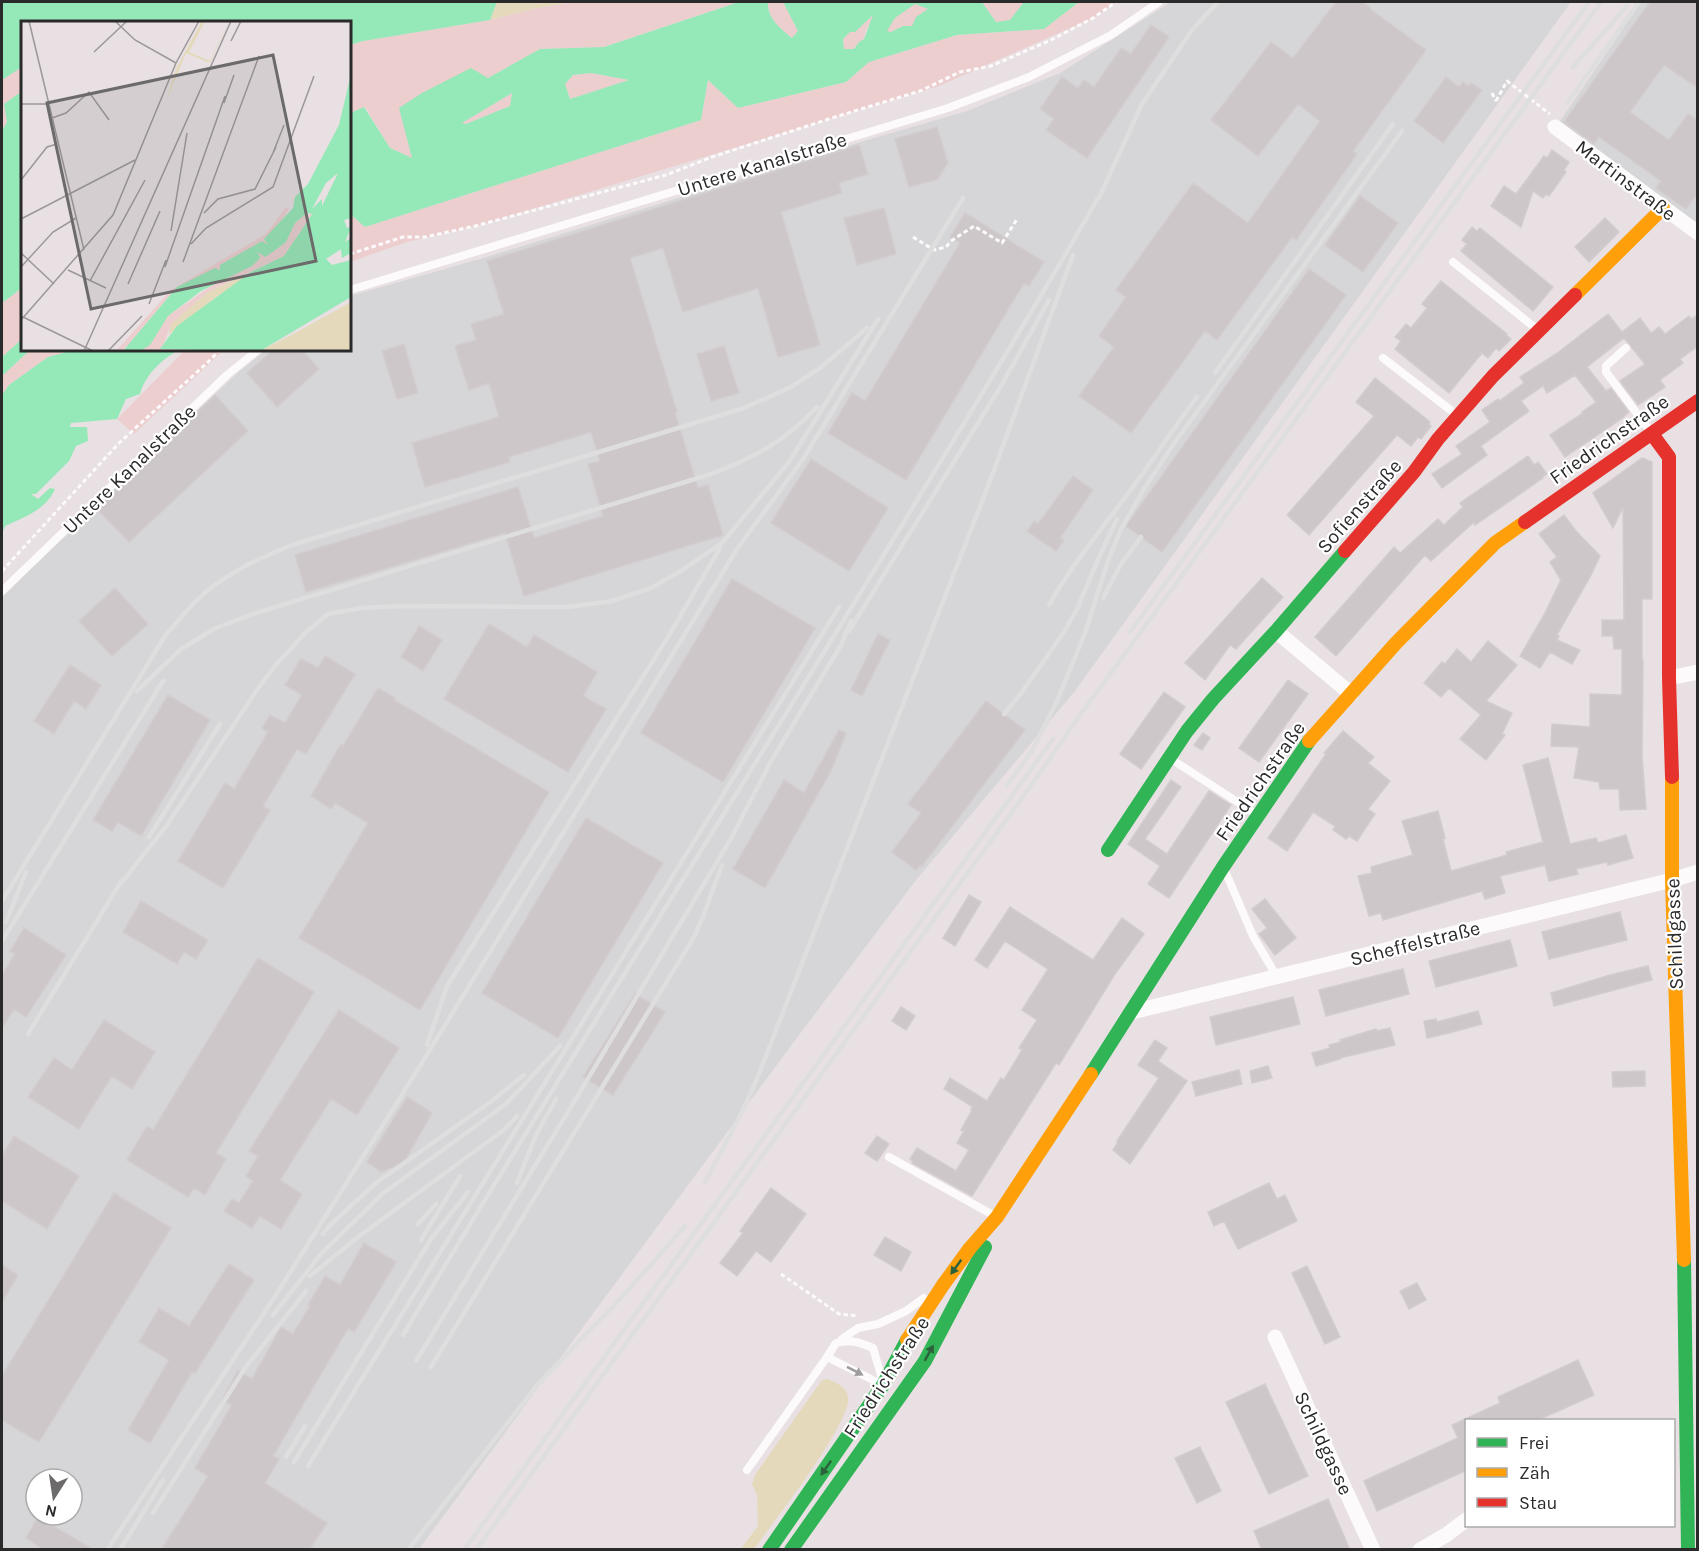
<svg xmlns="http://www.w3.org/2000/svg" width="1699" height="1551" font-family="Karla,sans-serif">
	<rect width="100%" height="100%" fill="#e8e0e2"/>
	<path fill="#d6d6d8" fill-rule="evenodd" d="M1171 2H1571L1075 691 916 880 796 1039 419 1549 2 1550V598L93 506 240 371 266 350H350V296L480 259 857 143 967 111 1060 73ZM36 1479H72V1515H36Z
		M1641 2H1697V223L1558 124Z"/>
	<path fill="#e4d9ba" d="M497 2H574L533 9 490 20Z
		M828 1379C836 1383 847 1387 848 1397 852 1422 772 1524 754 1549L740 1550 758 1526 757 1495 752 1484 755 1475 822 1380Z"/>
	<path fill="#eccecf" d="M574 2H739L603 47 540 49 488 78 412 158 390 148 365 107 350 113V45L363 41 490 20 533 9Z
		M768 2H783L798 31 792 38C780 28 767 18 768 2Z
		M982 2H1025L1010 20 996 22Z
		M1079 2H1116L1093 18 939 86 480 225 407 242 350 262V214L365 227 701 120 708 80 738 108 846 82 869 62 957 35 1044 29Z
		M915 4 929 9 912 26H903L891 32 886 31 895 17Z
		M875 14 866 30 864 39 859 42 854 49 844 50 843 39 850 32 855 31Z
		M22 67V91L4 104 7 122 2 131V80Z
		M591 73 630 80 570 99 565 84 573 75Z
		M512 93 510 106 466 124 461 123Z
		M22 288V339L2 357V303Z
		M30 350H74L48 357 9 385 2 395V376Z
		M185 350H224L134 434 117 419Z"/>
	<path fill="#95e8b7" fill-rule="evenodd" d="M2 2H497L490 20 363 41 350 45V22H96L93 20 90 22H22V67L2 80Z
		M739 2H768C767 18 780 28 792 38L798 31 783 2H982L996 22 1010 20 1024 2H1079L1044 29 957 35 869 62 846 82 738 108 708 80 701 120 365 227 350 214V113L364 107 390 148 412 158 399 108 422 93 471 68 488 78 540 49 604 47ZM915 4 928 9 916 17 912 26H903L891 32 887 31 895 18ZM873 15 864 39 859 42 854 49H844L843 39 850 32H855ZM591 73 629 80 570 99 565 84 573 75ZM512 93 510 106 466 124 462 123Z
		M22 91V288L2 303V131L7 122 4 104Z
		M22 339V350H30L2 376V357Z
		M74 350H179C162 359 145 375 140 394L126 399 117 419 71 423 70 427H87L88 441 76 446 69 461 36 494H31L38 499 50 488 55 489C46 510 24 517 5 526L2 534V395L9 385 48 357Z"/>
	<path fill="#cec7c9" stroke="#d3ccce" stroke-width="1.5" d="M1336 2H1362L1371 8 1370 9 1426 50 1353 151 1357 154 1296 240 1292 237 1217 340 1205 331 1131 433 1079 396 1114 347 1099 336 1126 297 1116 290 1193 183 1248 223 1320 121 1298 104 1258 156 1211 120 1271 42 1293 58Z
		M1650 2H1698V88L1664 65 1630 112 1669 140 1688 114 1698 121V193L1686 209 1656 188 1661 181 1599 137 1594 144 1564 122Z
		M1151 25 1169 37 1087 158 1046 130 1054 119 1040 109 1062 77 1078 88 1084 80 1094 87 1121 48 1131 54Z
		M1446 77 1459 87 1463 82 1469 86 1471 83 1482 90 1443 143 1414 121Z
		M937 127 948 163 938 179 909 187 895 139Z
		M859 145 868 174 839 183 842 193 781 212 820 345 778 357 758 288 683 312 663 248 630 258 677 412 675 413 698 488 708 485 723 535 524 596 505 533 306 592 295 555 518 487 534 538 603 516 588 464 600 461 591 432 509 457 510 462 425 487 412 443 499 417 489 383 469 390 455 346 476 340 471 324 504 314 487 261Z
		M1552 150 1569 162 1564 170 1566 172 1549 196 1546 194 1543 198 1533 191 1521 227 1491 206 1504 186 1516 194 1544 156 1547 158Z
		M1360 196 1398 223 1363 272 1325 245Z
		M884 208 896 254 857 265 844 218Z
		M965 213 1044 262 1029 286 1024 283 906 480 828 433 852 393 865 401 960 243 950 237Z
		M1605 218 1619 232 1589 262 1575 247Z
		M1472 227 1477 231 1480 228 1553 287 1533 311 1461 251 1467 244 1462 240Z
		M1309 269 1346 295 1162 552 1126 526Z
		M1441 281 1507 334 1506 335 1511 339 1499 351 1496 348 1488 358 1482 353 1449 393 1395 349 1401 341 1395 337 1406 324 1411 328 1427 308 1422 304Z
		M1608 314 1622 332 1640 318 1651 333 1659 327 1665 334 1689 316 1691 319 1698 315V346L1680 359 1683 363 1660 380 1665 387 1638 405 1620 381 1645 364 1624 338 1587 367 1606 391 1611 388 1629 412 1624 416V417L1565 457 1550 435 1583 413 1582 412 1596 402 1575 375 1547 393 1543 386 1521 401 1529 411 1481 446 1487 455 1442 488 1432 474 1462 454 1456 446 1490 422 1482 410 1498 399 1499 401 1524 383 1520 377 1556 354Z
		M404 344 418 393 397 399 382 351Z
		M724 346 739 393 711 401 697 354Z
		M273 350H302L319 369 277 407 247 373Z
		M1375 378 1430 422 1429 424 1431 426 1421 439 1418 437 1411 446 1397 435 1309 535 1287 515 1374 416 1356 402Z
		M215 395 248 431 129 542 97 509Z
		M1528 456 1534 465 1538 462 1547 474 1542 477 1543 478 1475 525 1474 522 1431 561 1425 555 1336 656 1315 637 1394 547 1400 553 1438 519 1444 525 1463 507 1460 503Z
		M1642 458 1652 462V599H1642V660H1643L1642 756 1646 809 1620 810 1619 789H1600L1599 782 1574 778 1579 747 1551 746 1552 724 1590 727V694L1622 695V649H1614L1613 636H1602V620H1624L1623 507 1613 528 1593 493Z
		M811 459 888 508 849 571 771 523Z
		M1073 476 1093 490 1060 538 1064 540 1056 551 1027 531 1034 521 1038 524Z
		M1564 515 1576 531 1600 556 1590 577 1557 635 1559 636 1557 640 1580 650 1572 664 1550 652 1540 668 1520 656 1544 615 1561 580 1550 562 1557 557 1539 534Z
		M1262 578 1283 597 1236 649 1230 645 1205 680 1185 663Z
		M732 579 815 628 723 782 641 733Z
		M115 588 148 624 112 656 79 621Z
		M489 624 527 647 534 635 597 672 583 696 606 709 568 772 444 699Z
		M419 626 442 640 423 671 401 657Z
		M878 634 890 640 862 696 851 690Z
		M1488 641 1517 665 1486 701 1512 713 1502 734 1505 735 1486 760 1460 739 1481 715 1449 688 1441 697 1424 683 1442 662 1445 664 1457 649 1471 662Z
		M325 656 355 674 306 754 297 749 263 806 270 810 223 888 178 861 225 783 234 789 268 732 262 728 270 715 285 723 302 695 285 685 301 659 318 668Z
		M70 665 101 685 86 709 74 701 54 734 34 721Z
		M1288 680 1308 694 1259 762 1239 748Z
		M378 688 395 698 394 700 549 792 420 1010 299 938 368 823 335 803 331 809 311 796 341 744 343 746Z
		M1164 692 1185 707 1141 769 1120 754Z
		M168 695 210 720 141 836 118 822 112 831 93 820Z
		M986 701 1025 730 922 866 920 865 916 870 892 852 921 813 908 804Z
		M839 730 846 733 832 769 765 888 733 869 784 780 804 793Z
		M1343 731 1374 757 1368 763 1390 781 1368 809 1375 814 1357 841 1349 836 1346 839 1333 830 1335 826 1313 812 1287 851 1268 838 1326 754 1324 753Z
		M1203 733 1210 738 1202 750 1194 745Z
		M1548 758 1570 844 1596 838 1598 843 1626 835 1633 858 1608 865 1607 862 1576 869 1578 874 1549 881 1545 865 1500 876 1505 893 1485 899 1482 891 1383 920 1381 913 1369 916 1358 876 1372 873 1371 867 1413 855 1402 821 1438 811 1445 838 1443 839 1451 871 1507 855 1506 852 1543 842 1523 765Z
		M1171 780 1181 787 1145 839 1167 854 1209 791 1231 805 1169 898 1148 884 1160 866 1128 844Z
		M586 818 663 863 558 1038 482 993Z
		M969 895 981 902 955 946 943 938Z
		M1265 899 1296 938 1275 955 1259 934 1267 928 1252 909Z
		M141 901 208 940 196 959 184 952 177 964 123 932Z
		M1010 907 1093 960 1122 918 1144 934 1115 974 1059 1065 1056 1063 972 1196 912 1163 913 1161 910 1159 917 1148 956 1171 969 1150 957 1143 964 1131 961 1130 972 1110 971 1109 973 1107 944 1089 950 1078 987 1101 1001 1078 1004 1080 1022 1050 1019 1048 1037 1020 1022 1010 1048 969 1005 941 987 968 975 960Z
		M1620 912 1627 940 1549 959 1542 932Z
		M24 928 66 955 26 1017 14 1009 2 1028V975L15 954 10 951Z
		M1510 940 1517 966 1436 987 1429 961Z
		M258 958 314 992 216 1153 226 1159 205 1195 194 1188 188 1197 127 1160 147 1126 153 1130Z
		M1648 966 1652 980 1554 1006 1551 993 1610 975Z
		M1403 969 1409 994 1326 1016 1319 990Z
		M635 994 665 1012 613 1095 583 1077Z
		M1293 997 1300 1024 1216 1045 1210 1017Z
		M901 1007 915 1016 906 1030 892 1021Z
		M339 1010 399 1048 357 1115 331 1099 280 1180 302 1194 281 1229 260 1216 252 1228 224 1211 232 1199 239 1203 253 1181 246 1176 258 1156 249 1151Z
		M1478 1011 1482 1024 1453 1032 1427 1038 1424 1021 1436 1019 1437 1022Z
		M104 1020 155 1052 132 1089 112 1076 79 1129 28 1097 54 1058 72 1070Z
		M1390 1028 1395 1045 1340 1058V1059L1316 1066 1312 1053 1330 1048 1329 1045 1341 1042 1340 1040 1376 1029 1377 1031Z
		M1155 1040 1167 1048 1158 1061 1187 1081 1130 1164 1113 1150 1118 1142 1117 1141 1159 1078 1138 1065Z
		M1268 1066 1272 1078 1252 1083 1250 1071Z
		M1239 1070 1242 1084 1196 1096 1192 1082Z
		M1645 1071V1086L1613 1087 1612 1072Z
		M407 1097 432 1113 404 1162 381 1172 367 1162Z
		M14 1136 79 1176 47 1229 2 1201V1156Z
		M877 1136 889 1144 877 1161 865 1153Z
		M1269 1183 1277 1199 1285 1195 1297 1221 1238 1249 1224 1221 1214 1226 1208 1212Z
		M771 1188 806 1214 771 1262 756 1251 737 1276 720 1263 743 1233 740 1231Z
		M114 1193 171 1228 39 1442 2 1420V1376Z
		M885 1237 911 1252 901 1271 874 1255Z
		M364 1243 396 1262 354 1332 348 1328 273 1456 279 1459 265 1483 327 1523 309 1550H161L208 1476 195 1468 232 1405 222 1400 238 1371 252 1379 281 1327 293 1334 310 1306 308 1305 325 1276 340 1285Z
		M229 1264 254 1280 195 1373 192 1372 150 1443 128 1430 169 1360 139 1342 159 1308 189 1326Z
		M2 1265 18 1275 2 1302Z
		M1307 1266 1340 1337 1325 1344 1292 1273Z
		M1417 1283 1426 1300 1409 1309 1400 1291Z
		M1578 1360 1594 1395 1538 1420H1467V1470L1377 1511 1364 1481 1458 1438 1452 1425 1500 1403 1498 1397Z
		M1265 1384 1308 1476 1269 1494 1226 1402Z
		M1200 1447 1221 1491 1197 1503 1175 1458Z
		M1328 1499 1350 1550H1262L1254 1531Z
		M38 1517 94 1550H44L26 1538Z"/>
	<g fill="none" stroke-linecap="round" stroke-linejoin="round">
		<path stroke="#fcfafb" stroke-width="3" stroke-dasharray="4.5 3" stroke-linecap="butt" d="M1492 93 1496 101
			M1496 101 1507 81 1550 114
			M913 237 934 250 946 247 951 241 974 226 1002 243 1017 219
			M350 254 403 237H425L475 226 666 175 712 157 835 117 920 91 960 72 991 66 1051 40 1093 18 1116 2
			M2 571 119 443 207 363 220 350
			M781 1274 839 1314 857 1316"/>
		<path stroke="#fcfafb" stroke-width="8" d="M1453 262 1538 330
			M350 290 948 108 1029 77 1111 35 1159 2
			M1626 348 1606 366V372L1650 431
			M1383 358 1457 415
			M2 591 227 375 258 350
			M1171 759 1256 814
			M1226 873 1253 936 1277 977
			M889 1157 993 1215
			M842 1339 858 1328 878 1324 906 1311 924 1298
			M827 1357 879 1383
			M747 1470 827 1357 836 1343C851 1339 859 1342 873 1348L881 1375"/>
		<path stroke="#fcfafb" stroke-width="15" d="M1555 127 1698 233
			M1276 631 1351 694
			M1669 678 1698 672
			M1132 1012 1672 880 1698 872
			M1275 1337 1373 1550
			M1420 1550 1446 1535 1466 1520"/>
		<path stroke="#30b455" stroke-width="14" d="M1108 850 1187 731 1213 699 1276 631 1345 551
			M1091 1074 1223 867 1309 741
			M1684 1260 1688 1550
			M769 1550 883 1385 907 1340
			M791 1550 925 1361 985 1247"/>
		<path stroke="#ff9f0a" stroke-width="14" d="M1575 295 1663 208
			M1309 741 1396 643 1495 543 1525 522
			M1672 777V880L1684 1260
			M907 1340 943 1285 970 1248 997 1217 1091 1074"/>
		<path stroke="#e5322d" stroke-width="14" d="M1652 434 1669 457V678L1672 777
			M1525 522 1698 401
			M1345 551 1414 472 1438 439 1493 376 1575 295"/>
		<path stroke="#dededf" stroke-width="4.5" d="M1573 67 1627 6
			M1568 102 1639 2
			M1099 198 1142 104 1192 30 1218 2
			M1215 373 1393 124
			M1103 598 1121 564 1141 537
			M1049 605C1071 566 1100 531 1127 495 1151 463 1173 429 1197 397
			M849 631 1001 386 1049 300
			M1130 632 1589 2
			M137 691 181 649 216 628 253 614 708 475C750 460 786 441 817 407
			M1004 714 1022 692 1064 632 1077 609 1099 557 1117 519
			M1007 785 1032 751 1057 701 1085 633 1107 564 1121 529 1144 489 1175 442 1402 131
			M149 837 220 724
			M118 887 167 825 257 690 275 666 306 632 328 614 361 608 405 606 568 607 612 601 651 588 684 569 723 542 789 462 878 319
			M2 901 165 636C175 624 185 612 196 601 222 575 258 559 292 545L744 408 791 387 820 368 867 328
			M6 922 26 872
			M2 941 163 681
			M28 1034 122 880
			M427 1045 447 986 668 637 720 548
			M705 1182 743 1110 757 1079 990 481 1073 255
			M517 1183 536 1135 556 1099
			M418 1224 436 1204
			M323 1234 329 1226 376 1183 489 1103 524 1075
			M421 1240 460 1176
			M310 1276 358 1237 505 1129 517 1116
			M273 1315 321 1254 382 1194 506 1104 560 1046
			M403 1335C573 1052 751 774 922 492 983 392 1044 293 1102 191
			M416 1361 580 1092 733 835 770 763 841 645 851 621
			M431 1367 694 937 704 914 722 865
			M286 1457 305 1426
			M294 1462 431 1239 468 1192
			M308 1466 839 607
			M153 1513 245 1368 306 1291
			M107 1550 274 1298 420 1066 737 549 803 459 963 198
			M120 1550 163 1480
			M408 1550 539 1383 623 1296 685 1226
			M464 1550 1053 739
			M476 1550 1025 794 1083 711 1601 2"/>
	</g>
	<defs><path id="oneway-solid" d="M-6-.8H1V-3.2L6.5 0L1 3.2V.8H-6Z" transform="scale(1.5)"/></defs>
	<g fill="#2c613b">
		<use href="#oneway-solid" transform="translate(956 1267) rotate(126)"/>
		<use href="#oneway-solid" transform="translate(929 1353) rotate(-61)"/>
		<use href="#oneway-solid" transform="translate(826 1468) rotate(125)"/>
	</g>
	<use fill="#9e9c9d" href="#oneway-solid" transform="translate(855 1371) rotate(27)"/>
	<g text-anchor="middle" stroke-width="4.5" stroke-linejoin="round" paint-order="stroke">
		<g font-size="20" fill="#2a2a2a" stroke="#fff">
			<text transform="translate(762 164) rotate(-17)" y="7">Untere Kanalstraße</text>
			<text transform="translate(1626 180) rotate(37)" y="7">Martinstraße</text>
			<text transform="translate(1609 439) rotate(-35)" y="7">Friedrichstraße</text>
			<text transform="translate(129 469) rotate(-44)" y="7">Untere Kanalstraße</text>
			<text transform="translate(1359 506) rotate(-49)" y="7">Sofienstraße</text>
			<text transform="translate(1260 781) rotate(-55)" y="7">Friedrichstraße</text>
			<text transform="translate(1674 934) rotate(-92)" y="7">Schildgasse</text>
			<text transform="translate(1415 943) rotate(-14)" y="7">Scheffelstraße</text>
			<text transform="translate(886 1377) rotate(-57)" y="7">Friedrichstraße</text>
			<text transform="translate(1324 1443) rotate(65)" y="7">Schildgasse</text>
		</g>
	</g>
	<g transform="translate(21 21)">
		<rect width="330" height="330" fill="#e8e0e2"/>
		<path d="M181 0H184L168 31 189 40 208 0 189 42 165 32 145 80 155 48ZM230 251 225 258 198 274 148 313 149 303 187 271ZM330 281V330H239L278 310Z" fill="#e4d9ba"/>
		<path d="M300 180 263 235 187 271 150 303 140 330H119L147 295 193 263 189 258 194 263 231 244 239 237 236 231 253 230 265 221 274 202 286 192 288 194ZM265 186 268 188 255 208 243 218 249 225 156 266 102 330H95L150 269 245 213Z" fill="#eccecf"/>
		<path d="M330 53V197L323 199 326 207 330 206 324 221 330 217V237L328 233 321 237 320 228 305 238 311 244 330 239V276L239 330 139 328 156 305 230 251 263 235 298 183 291 193 286 192 274 202 265 221 253 230 244 236 237 231 239 237 231 245 180 270 147 295 129 324 119 330H102L156 266 194 247 199 249V244L241 220 247 224 243 218 272 187 274 176 287 163 318 104ZM317 152 301 185V178L291 188 305 162Z" fill="#95e8b7" fill-rule="evenodd"/>
		<path fill="none" stroke="#9c9798" stroke-width="1.5" d="M8 0 63 229M94 0 114 19 155 42M210 20 220 0M73 31 106 0M203 82 213 54M0 83H28M31 97 45 92 68 71 88 99M252 132 263 104M0 159 26 126 36 123M183 192 197 178 234 168 255 126M0 198 114 139M150 210 166 112M170 223 185 207 252 166 293 55M0 232 33 263M162 241 238 35M0 246 32 211 55 197M144 246 204 75M47 249 85 267M69 260 124 159M107 263 139 190M128 283 145 239M0 295 72 330M0 299 92 194 155 42 178 0M63 330 210 0M87 330 121 295"/>
		<path fill="#6c6a6a" fill-opacity="0.15" stroke="#6c6a6a" stroke-width="3" d="M252 34 295 240 70 288 26 82Z"/>
		<rect width="330" height="330" fill="none" stroke="#2a2a2a" stroke-width="3"/>
	</g>
	<rect width="1699" height="1551" fill="none" stroke="#2a2a2a" stroke-width="6"/>
	<rect x="1465" y="1419" width="210" height="108" fill="#ffffff" stroke="#aaaaaa" stroke-width="1.5"/>
	<rect x="1477" y="1438" width="30" height="9" fill="#30b455" stroke="#aaaaaa" stroke-width="1.5"/>
	<text x="1519" y="1449" font-size="18" fill="#2a2a2a">Frei</text>
	<rect x="1477" y="1468" width="30" height="9" fill="#ff9f0a" stroke="#aaaaaa" stroke-width="1.5"/>
	<text x="1519" y="1479" font-size="18" fill="#2a2a2a">Zäh</text>
	<rect x="1477" y="1498" width="30" height="9" fill="#e5322d" stroke="#aaaaaa" stroke-width="1.5"/>
	<text x="1519" y="1509" font-size="18" fill="#2a2a2a">Stau</text>
	<g transform="translate(54 1497) rotate(192)"><circle r="28" fill="#ffffff" stroke="#aaaaaa" stroke-width="1.5"/>
	<path d="M0-4.5L10 22L0 15L-10 22Z" fill="#6c6a6a"/>
	<text y="-9" font-size="16" font-weight="bold" text-anchor="middle" fill="#2a2a2a">N</text>
	</g>
</svg>
